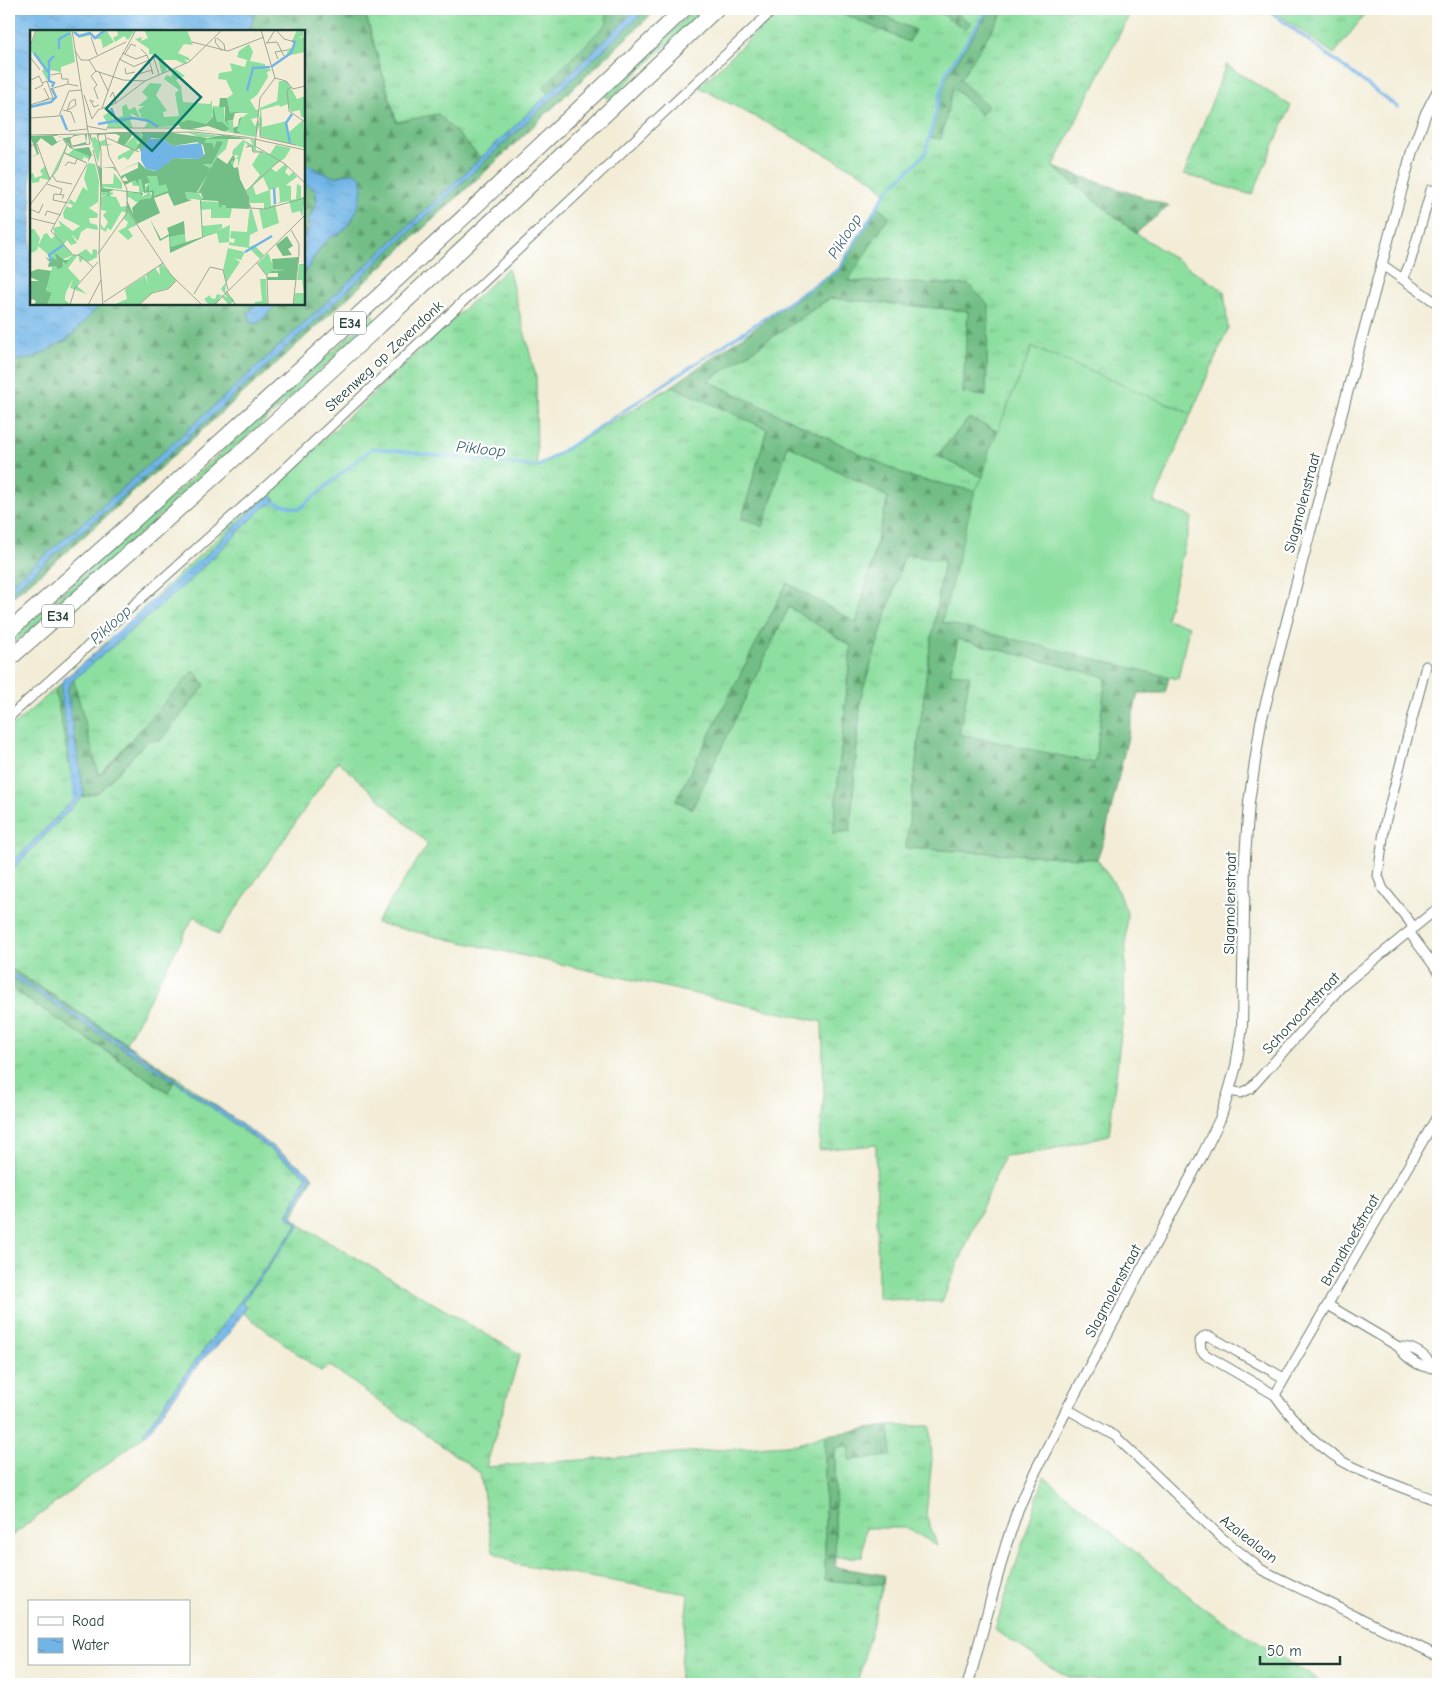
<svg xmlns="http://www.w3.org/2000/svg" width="1447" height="1693" font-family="'Comic Neue',sans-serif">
	<defs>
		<pattern id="grass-tufts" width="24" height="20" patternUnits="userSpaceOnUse" patternTransform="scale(1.25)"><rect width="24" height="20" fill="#8ddfa0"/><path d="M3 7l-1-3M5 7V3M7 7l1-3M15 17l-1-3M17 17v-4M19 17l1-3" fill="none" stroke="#79c08a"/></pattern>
		<pattern id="forest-firs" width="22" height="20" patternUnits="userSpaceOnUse" patternTransform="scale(1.25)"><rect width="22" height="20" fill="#72be86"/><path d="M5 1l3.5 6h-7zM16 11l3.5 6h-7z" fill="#5d9c6e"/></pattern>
		<pattern id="water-ripples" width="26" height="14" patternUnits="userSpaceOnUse" patternTransform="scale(1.25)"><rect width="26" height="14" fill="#71b5e7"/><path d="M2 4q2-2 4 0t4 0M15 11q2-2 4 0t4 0" fill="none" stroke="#5c94bc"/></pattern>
	</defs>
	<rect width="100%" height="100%" fill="#fff"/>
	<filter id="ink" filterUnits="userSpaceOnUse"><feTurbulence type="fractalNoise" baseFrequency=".02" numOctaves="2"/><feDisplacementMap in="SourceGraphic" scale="10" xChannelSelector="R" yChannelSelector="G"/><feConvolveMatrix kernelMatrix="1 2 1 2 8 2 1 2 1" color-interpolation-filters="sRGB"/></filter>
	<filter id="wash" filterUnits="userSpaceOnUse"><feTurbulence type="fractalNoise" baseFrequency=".0096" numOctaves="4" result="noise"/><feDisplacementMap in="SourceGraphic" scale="20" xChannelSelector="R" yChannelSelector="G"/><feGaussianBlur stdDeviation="1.12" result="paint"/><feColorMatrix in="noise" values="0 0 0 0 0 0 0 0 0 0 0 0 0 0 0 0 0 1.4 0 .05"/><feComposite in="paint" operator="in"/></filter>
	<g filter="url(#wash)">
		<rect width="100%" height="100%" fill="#f3edd8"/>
		<path fill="url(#grass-tufts)" stroke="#568e6a" d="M364 9H605L607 23 543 87 549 95 481 158 438 114 397 123Z
			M695 9H704L610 99 605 96Z
			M780 9H832L909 42 915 30 868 9H935L965 29 956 13 959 9H990L946 78 930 137 941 139 953 86 981 115 988 106 959 80 1005 9H1132L1053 167 1136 233 1224 291 1228 329 1191 414 1032 347 999 432 969 418 937 455 983 477 975 491 910 477 708 381 830 298 968 311 963 393 985 396 969 285 847 281 889 216 877 206 886 192 868 177 699 87Z
			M1271 9H1369L1334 54Z
			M1226 65 1291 106 1252 195 1184 174Z
			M508 268 536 377 537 467 672 386 767 429 742 518 763 526 788 445 888 497 856 624 787 583 676 801 692 808 789 607 851 646 833 833 850 831 861 696 905 554 944 561 928 661 906 848 1097 859 1115 885 1127 912 1123 1017 1109 1135 1039 1152 1004 1156 942 1302 878 1298 876 1145 819 1150 824 1093 822 1022 376 923 428 844 338 761 218 935 194 916 126 1043 9 967V729L55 689 76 799 99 792 148 740H161L205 685 194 671 98 776 72 674Z
			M374 314 375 321 138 535 9 648V639L134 531Z
			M958 639 1106 677 1095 764 959 734 970 676 950 674Z
			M9 987 167 1092 177 1077 313 1177 292 1218 300 1225 520 1354 486 1467 798 1444 825 1435V1580L883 1585 857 1684H679L688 1594 520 1565 493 1552 480 1473 329 1365 322 1372 238 1309 145 1435 9 1538Z
			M889 1426H930L932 1460 926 1515 937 1545 906 1528H865L863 1557H835V1447L849 1445 850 1460 891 1455Z
			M1044 1477 1206 1610 1325 1684H1125L1069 1677 1049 1666 995 1629Z"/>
		<path fill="url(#forest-firs)" stroke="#487e5d" fill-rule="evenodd" d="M256 9H364L396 122 438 114 481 158 548 95 543 87 607 23 605 9H657L490 167 280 360 71 548 9 600V362L36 357 68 339 101 304H256V305L265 315 277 304H304V273L323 244 329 237 333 236 350 172 336 177 331 176 304 163V31H249Z
			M832 9H868L915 30 909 42Z
			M935 9H959L956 13 971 23 965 29Z
			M990 9H1005L960 80 988 106 981 115 953 87 941 139 930 137 946 78Z
			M1053 167 1169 206 1136 233Z
			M304 183 315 190C318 203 314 206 309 218 306 225 308 229 304 238Z
			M877 206 889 216 848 281 969 285 989 305 986 396 963 393 968 311 830 298 708 381 910 477 975 491 942 622 1169 677 1165 693H1138L1105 836 1097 859 906 848 928 661 944 561 905 554 861 696 850 831 833 833 851 646 789 607 692 809 676 800 787 583 857 623 888 497 788 445 763 527 742 518 767 429 672 386 839 269ZM958 639 1106 677 1095 763 959 734 970 675 950 673Z
			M969 418 999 432 989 452 983 477 937 456Z
			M194 670 205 685 161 740H148L99 792 76 799 55 689 72 674 99 776Z
			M9 967 177 1077 168 1092 9 987Z
			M889 1426 891 1456 849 1460V1445L835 1448V1567L884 1575 883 1585 825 1580V1435Z"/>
		<path fill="#8ddfa0" stroke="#568e6a" d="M1032 347 1191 414 1154 502 1192 517 1166 619 1189 626 1178 679 942 622 975 491 983 477 989 452Z"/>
		<path fill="url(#water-ripples)" stroke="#48798e" d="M9 9H256L249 31H31V304H101L68 339 36 357 9 362Z
			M637 9H647L266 367 127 493 9 594V585C120 494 226 395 332 297 434 202 537 106 637 9Z
			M304 163C313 167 323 174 333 176 345 179 348 166 362 178 363 199 356 221 339 234 334 237 330 236 326 241 317 250 312 263 304 273V238L309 228 308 220 314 209 317 199 315 190 304 183Z
			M256 304H277L261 321 255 324 251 322 248 312Z
			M272 496 274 498 275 503 264 507 190 580 71 682 67 691 68 695 84 795 9 873V866L77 796 61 698V687L64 679 171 589 260 502Z
			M9 971 136 1052 231 1117 311 1174V1178L291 1214V1216L300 1224 298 1227 242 1303 245 1305V1310L226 1337 199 1363 146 1435 143 1433 195 1361 296 1227 297 1223 287 1216 307 1176 180 1085 9 975Z"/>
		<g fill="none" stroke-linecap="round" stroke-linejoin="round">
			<path stroke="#71b5e7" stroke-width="3" d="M1267 9 1397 107
				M1431 154 1438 160
				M272 502 299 509 372 448 537 467 569 447 839 269 886 192 925 154 946 73 988 9
				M110 640 201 560
				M70 747 75 800"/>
		</g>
	</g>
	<g filter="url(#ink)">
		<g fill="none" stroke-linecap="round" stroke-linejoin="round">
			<g stroke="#697b6d" stroke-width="11">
				<path id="minor" d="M1381 264 1438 304
					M1403 279 1410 263 1431 190 1438 191
					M9 717 286 468 774 9
					M1413 929 1410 922 1383 889 1378 876 1385 823 1426 666
					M1409 932 1438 971
					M1229 1091 1241 1093 1250 1089 1341 987 1438 908
					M1328 1305 1399 1347C1403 1355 1416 1365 1426 1367 1431 1368 1433 1367 1438 1370
					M1399 1347C1413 1346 1426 1355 1433 1367
					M1284 1378 1211 1337 1205 1336 1200 1341 1201 1350 1206 1355 1275 1395 1438 1115
					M1275 1395C1294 1422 1323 1453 1353 1467 1380 1480 1410 1490 1438 1501
					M1067 1409 1115 1436 1221 1537 1262 1570 1438 1656"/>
			</g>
			<g stroke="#697b6d" stroke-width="12">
				<path id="tertiary" d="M968 1684 1006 1545 1018 1509 1035 1472 1067 1409 1202 1156 1220 1119 1229 1091 1236 1066 1242 1028 1245 857 1249 802 1261 722 1302 562 1412 151 1426 113 1438 90"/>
			</g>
			<g stroke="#697b6d" stroke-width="17">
				<path id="motorway" d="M9 631C92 559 172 486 253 412 398 279 542 145 684 9
					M9 659C250 449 484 230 716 9"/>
			</g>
			<use href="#minor" stroke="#fff" stroke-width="9"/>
			<use href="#tertiary" stroke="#fff" stroke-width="10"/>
			<use href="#motorway" stroke="#fff" stroke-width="15"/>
		</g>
	</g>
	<g text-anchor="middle" stroke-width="4.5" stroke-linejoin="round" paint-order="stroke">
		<g fill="#fff" stroke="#627771" stroke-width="1">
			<rect x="334" y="311.5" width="32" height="23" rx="4"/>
			<rect x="42" y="604.5" width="32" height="23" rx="4"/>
		</g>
		<g font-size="14" font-weight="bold" fill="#1f3d34">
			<text x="350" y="328">E34</text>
			<text x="58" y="621">E34</text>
		</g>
		<g font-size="15" fill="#1f3d34" stroke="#fff">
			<text transform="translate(384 356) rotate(-43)" y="5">Steenweg op Zevendonk</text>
			<text transform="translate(1302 503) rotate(-75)" y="5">Slagmolenstraat</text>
			<text transform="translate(1230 903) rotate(-89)" y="5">Slagmolenstraat</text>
			<text transform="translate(1301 1013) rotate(-47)" y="5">Schorvoortstraat</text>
			<text transform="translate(1350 1240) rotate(-60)" y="5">Brandhoefstraat</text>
			<text transform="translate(1113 1291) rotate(-62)" y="5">Slagmolenstraat</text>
			<text transform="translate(1249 1539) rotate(38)" y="5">Azalealaan</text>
		</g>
		<g font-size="16" font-style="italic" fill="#38616a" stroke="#fff">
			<text transform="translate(844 236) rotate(-58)" y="6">Pikloop</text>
			<text transform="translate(481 448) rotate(6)" y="6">Pikloop</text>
			<text transform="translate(110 624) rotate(-42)" y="6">Pikloop</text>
		</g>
	</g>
	<g transform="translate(30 30)">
		<rect width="275" height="275" fill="#f3edd8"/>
		<path d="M6 0H41L45 32 31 37V42L20 40V47L17 50 12 41 15 37 0 20ZM76 0 84 12 73 18 71 9H64L62 5 49 8 44 3 50 5 61 3 65 8ZM87 0H101L104 2 98 10 94 6 85 12 83 8 88 5ZM114 0H157L163 15 154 14 148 23 159 28 160 31 154 29 157 32 154 34 146 30H133L137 40 132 44 127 25 119 24V19L105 9 112 7 111 11 118 8ZM267 0H273V6L268 8 275 7V22L256 26 259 18 263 19 265 12 262 11ZM219 14 223 22 220 31 235 34V38L242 40 237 42 238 47 227 65 220 70 226 80 229 79V87L221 89 225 96 228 90 230 94 225 107 205 103 211 102 207 100 210 89 218 83H200L197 68 203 64 196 50 188 49 189 43 202 41 200 33 215 37 217 30 207 27 209 21ZM144 38 155 46 146 50 151 57 153 72 180 74 182 70V80L183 76 194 77 195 92 203 90 204 103 194 100 200 99 187 93 181 82 183 87 176 94 114 98 118 91 112 89 110 85 113 83 110 84 108 80 114 76H108L118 68 112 62 120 53 132 54 126 65 137 81 133 82 134 87 149 86 145 63 149 60 134 49 137 45 141 47ZM249 51H257L267 69 275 66V87H271L270 80 261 82 258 74 250 77 249 75 231 80 232 90V97L257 91 258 103 273 90 275 118 230 106V78L247 71ZM96 74 99 80 105 77 111 89 100 83 103 88 100 90 103 98H94L92 94 93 98H77L78 94 73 86 81 81 83 89 93 86 92 77ZM108 102 113 106 110 113 106 111 109 115 105 121 98 130 94 127 88 130V126L101 119 94 116ZM157 102 199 107 196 119 187 127 168 162 173 169H157L155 162 166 163 178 143 179 137 173 134H182L190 117 187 113 184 118 175 113 176 109 185 107H168ZM65 107 69 112 76 109V114L83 115 71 116 68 133 61 108ZM220 109 225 110 226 120 240 124 246 115 261 118 255 128 241 138 246 142 255 134 258 137 255 142 259 146 263 142 267 147 256 155 261 156V170L266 169 267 154 271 156V168L275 166 272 187 270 181 262 183 259 171 249 173 245 174 249 193 233 199 229 179H234V173H220L228 201 220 205 219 217 224 215 234 225 230 229 219 218 199 215V212L204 213 205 209 200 208 201 201 217 202 220 175 217 161 230 145 222 135 230 122 222 121V116H218L215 112 208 137V129H205L203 136 201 132 209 126 202 124 203 120 213 110 223 115ZM233 147 239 160 226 165 223 156ZM249 157 250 172 241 176 240 160ZM37 114 35 122 38 124 44 119 59 120V129L54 127 52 130 57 133 39 126 34 122 27 139 19 150 10 148 9 152 2 153 0 144 3 143 5 148 13 145 10 141 15 136 20 148ZM58 133 65 134 69 151 68 180V172L59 178 68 184 67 188H59L60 193 67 195 68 200 57 198 51 202 48 211 41 204 47 213 41 215 37 210 34 214 43 225H48L38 238 50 251 47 256 57 264 40 258 43 249 35 264V270L40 274 17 275 22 263V234L26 236V239L43 225 27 232 8 216 14 204 17 203 21 209 25 206 23 198 31 196 28 190 43 201 50 196 34 188 33 183 36 176 41 178 43 175 38 173 40 169 45 173 53 157 58 161 54 148ZM159 142 160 146H153L149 156 141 154 140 147ZM84 143 92 153V159L74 157 71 161 78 162V165L71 166 72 154H83ZM117 146H135L138 162 124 166V162L120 161 121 167 114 171 106 172 99 167 97 170V162L112 164V167L119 162V155L118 161 109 163V156H103L101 150 111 149 115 157 119 153ZM79 162 84 163 80 166 86 167 91 177 96 176 107 195 98 199 103 206 98 210 88 201 96 197 98 192 94 189 92 192 96 183 92 181 81 200 77 198 76 202 71 199 70 193 74 199 78 192 73 185 77 181 71 180V167L79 166ZM170 171 188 172 191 179V175H196L197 178H202L200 188H181V179L171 180ZM192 194V198L181 204 200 195 199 212 189 213 187 203 173 207 172 196ZM0 199H4L10 208 7 220 0 224ZM155 204 156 214 141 218 140 207ZM198 218 215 222 211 230 204 228 210 232 196 253 195 262 203 269 206 275 204 271 199 275 191 266 186 275H179L174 269 180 265 181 268 185 269 187 264 197 267 191 259 196 252 193 240ZM56 219 62 225 63 219 67 220V227L58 232 53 229 50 233 48 224ZM238 223 244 238 255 240 241 241 237 246 228 233ZM132 234 146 250 140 258 124 262 108 275H83L97 269 95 259 115 246 118 254 116 245 125 238 130 245 129 236ZM269 234H275V275H263L265 263H274L272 250H267ZM230 249H236L237 275H225V272L232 271Z" fill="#8ddfa0" fill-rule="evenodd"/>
		<path d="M190 68H197L200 83 206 82 210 83H205L203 90 197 91 199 96 195 91V77H189ZM183 76 187 92H192L200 99 195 101 204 103 203 98 208 96 209 89 212 86 207 100 211 103H205L225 107 192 101 178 96 162 99 189 102 151 99 148 93 159 90 176 94 183 87ZM85 102H136L178 108 193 105 220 109H176L175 113H182L184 118 187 111 193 112 182 134H173L180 138 178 143 187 127 197 134 204 124 205 130 201 132 204 138 208 137 210 149 219 167V179L196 178V175H192L190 179 188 171 171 170 173 207 200 195 140 223 139 206 130 211 120 189 131 209 139 204 137 198 154 191 146 176 154 191 155 204 140 207 141 217 172 207 170 170H164L173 169 171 163H168L178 144 166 163 155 162 157 169 162 170 144 176 138 163 124 168 130 183 107 194 97 178V170L103 184 102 178 110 170 121 168 122 162 113 163 112 167 111 164 98 162 96 167 97 162 84 160 79 162V166L71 167 78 165V162H71L68 135 71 138 84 137 87 142 83 138H72V158L114 163 111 149 108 150 109 156 105 150 95 155 93 151H98L95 146 92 149 91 146 108 138V133L87 142 109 132 116 139 125 141 144 128 168 129 175 124 173 115 167 112 143 116 132 109 121 108 110 122V118L105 121 113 106 111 102 104 103 94 116 87 113 90 106 84 103 69 105 68 108 67 104H61L62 115 68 133 59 104ZM117 146H127L129 156 136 154 138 161 124 166V160L119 161V155L115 162V154L120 153ZM57 104 56 114 44 117 37 112 44 119 59 117 65 132 62 125 58 132 59 126 40 118 33 108 28 106H23L27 112 33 109 22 116 11 108 6 114 9 124 0 127 7 124 0 106 26 105 34 108ZM44 105H55L56 112 42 116 40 108ZM257 206 263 216 258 219 262 225 253 226 246 215ZM25 223 34 230H39L36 234 33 232 32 238 27 240 26 236 18 237 19 232 14 230 21 233 15 227 21 230 22 227 27 231ZM269 227 266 250H237V247H248V243H239L241 241 255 240 243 239 242 229ZM8 239 22 241 16 260 22 263 17 275H4L6 271 2 269 0 273V251H9L0 247V242Z" fill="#72be86" fill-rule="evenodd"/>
		<path d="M32 238 44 248 38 246 34 275H17L22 263 16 261 21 240Z" fill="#8ddfa0"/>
		<path d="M122 104 118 106 119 109H132L143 116 171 113 174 126 168 129 144 128 127 141 116 139 111 130V119L118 111 116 105Z" fill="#71b5e7"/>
		<path fill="none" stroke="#71b5e7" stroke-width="2.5" d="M44 2 49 6 60 3 65 8 75 0M29 19V9L40 3M4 23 18 42M241 37 261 23 265 12 262 11M22 57 24 53 19 51V31L24 26M217 61 223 38 240 37M0 77 21 72 26 67 22 59M81 78 87 93M31 85 37 100M68 94 103 88 119 91 128 97M260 113 256 93 262 84M244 158 245 174M215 222 242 206M22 232 19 225 33 215"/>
		<path fill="none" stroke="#9ea796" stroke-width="1" d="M42 0 60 114M231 0 245 48M246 0 254 9 265 12M61 7 67 25M186 8 185 12 192 21M187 8 194 14 195 21M162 12 198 21 234 7M236 13 247 12 254 26M237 13 245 0M0 17 6 0M45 21 51 30H59M92 23 106 29 117 25 111 19M95 24 101 14 106 16M117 25 122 40M123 25 129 45M0 27 10 40M89 29 105 37M248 29 245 22 258 20M59 30 66 41 93 50 115 51M59 30 96 12M105 36 119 30M95 38 96 44 105 42M66 41 61 46 67 55M69 42 78 61M21 45 31 43 32 49H38V54M105 45 122 40 123 44 121 40M245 48 230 68 225 116 255 134 275 153M245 48 256 51 263 59 275 56M1 50 9 46 13 55 5 59M67 55 64 58 68 69M261 57 257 60 259 81 275 92M20 59 38 54 48 56M54 65 62 89M80 67 83 62 86 73M11 72 19 68 14 58M64 72 60 70 64 77 69 75M0 75 23 68 17 51 12 53M72 78 88 33 106 0M33 80 41 82 45 93M37 81 40 72 45 69 46 75 38 80M230 87V107L266 115M0 88 29 86 39 61 52 60M62 89 68 80 86 73 115 51 159 32 192 0M56 96 77 100M76 98H150M38 101 57 99M67 104 71 120V141M0 105 163 102 215 107 275 120M44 105 39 110 41 116 60 114M77 108 109 122M33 109 37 115 34 123M0 116 7 114 20 150M216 117 222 116 223 122H233M63 120 71 152 69 223 73 275M250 130 216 161 220 178 235 179 275 168M57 134 21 201 43 225H49L63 237M35 136 38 132 45 134 47 129M23 146 26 151 42 154M17 154 32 159 30 165M32 169 34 165 24 164 23 170 38 173M0 175 27 140 34 123 57 133M0 179 9 183 13 174M97 180 141 245 172 275M15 186 17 181 31 185M0 188 25 194M261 200 269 214V224L263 275M68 224 97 183V159L79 126 75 104M227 233 237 246 238 275M196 261 206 275M164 264 180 237 193 240 198 260M74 272 133 233M40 275 45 258 68 232M58 275 71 250M109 275 122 263 138 259 147 250M184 275 275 185"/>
		<path fill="#0f766e" fill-opacity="0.15" stroke="#0f766e" stroke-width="2.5" d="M125 25 171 67 122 121 76 79Z"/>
		<rect width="275" height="275" fill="none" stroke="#1f3d34" stroke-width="2.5"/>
	</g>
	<rect width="1447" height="1693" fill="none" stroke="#fff" stroke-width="30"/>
	<rect x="28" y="1600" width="162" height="65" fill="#ffffff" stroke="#a5b1ae"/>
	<rect x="38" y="1617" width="25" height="8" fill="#ffffff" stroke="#a5b1ae"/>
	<text x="72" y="1626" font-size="15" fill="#1f3d34">Road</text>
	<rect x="38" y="1638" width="25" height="15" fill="url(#water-ripples)" stroke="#a5b1ae"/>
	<text x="72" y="1650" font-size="15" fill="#1f3d34">Water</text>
	<path d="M1260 1656v8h80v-8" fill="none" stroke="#1f3d34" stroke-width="2.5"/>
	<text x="1267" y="1656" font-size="15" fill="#1f3d34" stroke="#ffffff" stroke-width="4" paint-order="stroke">50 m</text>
</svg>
